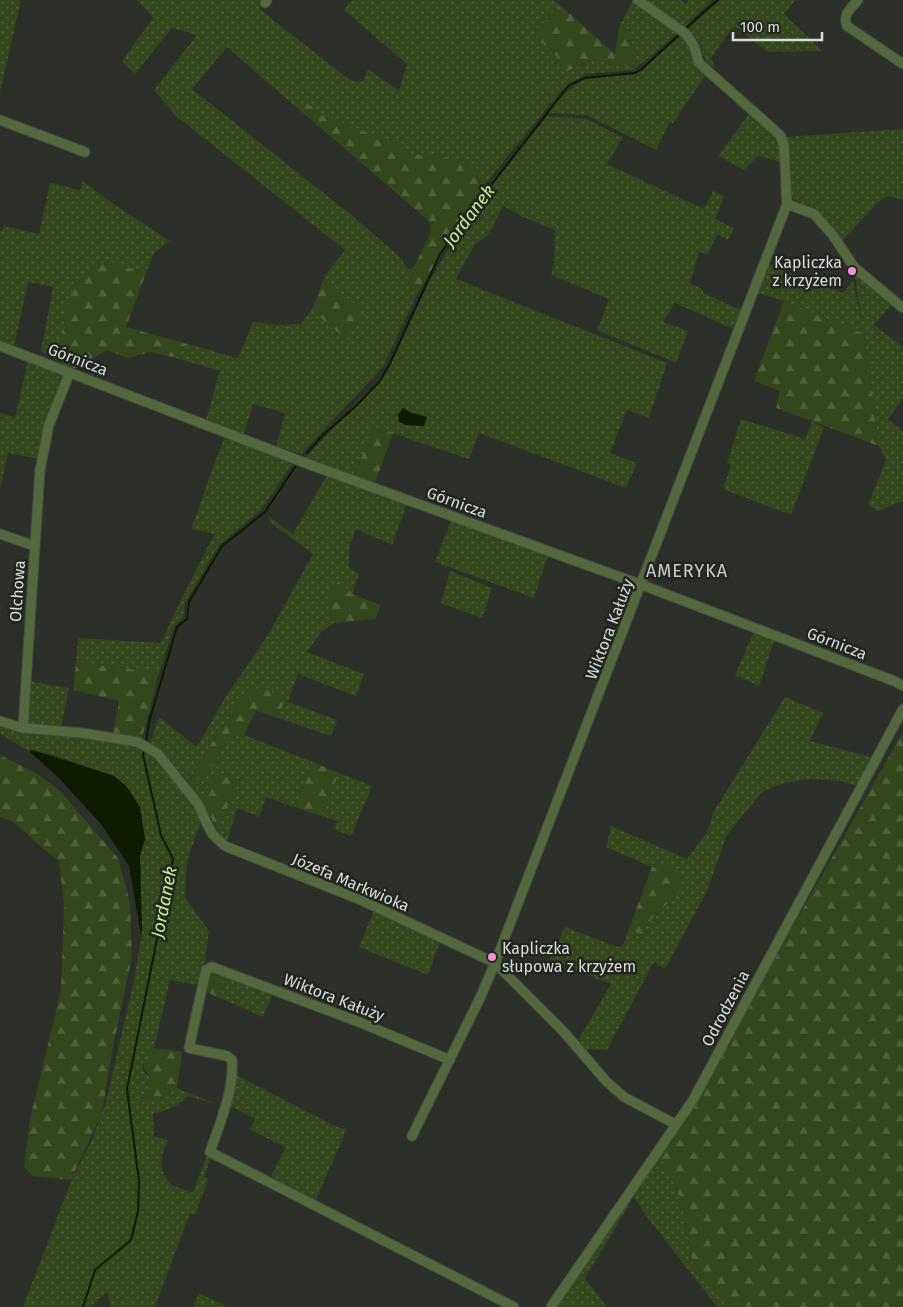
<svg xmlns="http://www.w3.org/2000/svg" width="903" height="1307" font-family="'Fira Sans',sans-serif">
	<defs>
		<pattern id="grass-dots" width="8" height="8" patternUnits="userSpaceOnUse" patternTransform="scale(1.25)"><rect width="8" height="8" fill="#34461c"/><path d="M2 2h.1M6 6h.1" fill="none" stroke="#51603c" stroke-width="1.8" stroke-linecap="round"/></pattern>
		<pattern id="forest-firs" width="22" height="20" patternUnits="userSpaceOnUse" patternTransform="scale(1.25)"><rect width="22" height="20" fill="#34461c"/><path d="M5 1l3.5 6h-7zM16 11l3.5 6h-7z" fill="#51603c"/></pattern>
	</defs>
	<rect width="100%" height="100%" fill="#2d2f2b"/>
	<path fill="url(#grass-dots)" d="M0 0H21L0 93Z
		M137 0H261L258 3 262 11 350 80 363 82 368 69 399 91 407 64 344 10 352 0H554L560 5 533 34 557 57 566 72 596 58 610 65 622 66 631 31 619 27 633 0 679 32 634 70 585 74 561 91 482 188 483 180 450 159 404 153 393 142 322 115 308 105 296 107 227 47 192 89 349 213 400 257 408 270 415 298 383 367 301 454 276 446 285 413 253 404 244 434 206 419 220 371 173 357 188 344 238 358 253 322 279 325 301 324 313 308 325 276 345 250 176 116 154 90 197 35 172 28 135 74 122 61 153 18Z
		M644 0H681L685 4 688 0H712L684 28Z
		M718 0H795L784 14 822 51 767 52 736 27 732 28 711 58 715 68 706 62 699 42 688 29Z
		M682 35 690 45 694 62 706 75 673 123 670 122 656 150 587 115 547 113 565 93 585 78 636 74Z
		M751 111 777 137 781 162 758 156 744 170 718 156Z
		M547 116 586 119 623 137 607 164 704 209 713 191 724 196 715 219 734 228 728 240 717 234 708 254 699 252 690 283 704 290 703 293 741 310 733 329 675 303 663 322 688 331 676 363 597 330 609 299 551 275 554 263 555 230 523 217 503 206 493 227 487 236 475 244 456 279 667 363 649 418 627 410 610 453 637 463 626 488 479 433 469 459 374 427 354 475 305 458 388 371 429 282 472 210Z
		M903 129V200L888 196 878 202 842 241 814 210 791 198 789 164 786 137Z
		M83 181 109 201 170 241 154 253 146 273 106 261 58 354V361L41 351 53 287 28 282 14 347 0 342V231H2L3 226 39 234 50 183 80 190Z
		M769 264 843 293 853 281 862 322 855 277 857 275 892 304 874 325 903 347V398L888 419 903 431V501L878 511 868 505 886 460 879 446 864 334 784 301 757 293Z
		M28 361 63 373 64 377 39 459 8 453 0 489V413L15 417Z
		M741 419 805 439 812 422 824 427 791 515 723 489 731 465 727 463Z
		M226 435 295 460 261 510 219 545 185 603 183 617 174 626 159 673 76 662 78 638 161 643C172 618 184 593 197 569 203 557 208 545 215 534L191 529C203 498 212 466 226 435Z
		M328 473 408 501 392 545 356 529 350 545 349 567 359 574 352 594 340 581 330 615 334 623 322 631 307 652 364 674 356 696 298 674 288 702 337 720 331 736 276 717 283 705 249 689 214 739 188 782 162 750 149 746 159 717 197 747 226 696 268 635 313 554 270 522 268 516 293 534Z
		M452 518 548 555 534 598 435 562Z
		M450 571 492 588 482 618 441 603Z
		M754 631 775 638 759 686 735 675Z
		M29 681 69 688 61 727 29 724 26 720Z
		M785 697 823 713 810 741 874 758 858 786 840 781 810 779 784 783 762 792 727 835 707 891 665 969 654 962 607 1050 588 1049 589 1058 576 1044 611 984 549 960 565 927 618 947 623 945 628 931 641 934 653 917 678 894 664 865 652 867 606 847 611 826 687 859 707 832 713 813Z
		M0 724 135 746 155 757 194 805 201 821 187 861 185 897 209 931 205 962 196 985 170 980 154 1048C146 1055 142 1060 143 1071L151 1079 147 1092 138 1104 152 1101 177 1088 216 1104 188 1096C178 1106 167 1112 153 1113L154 1136 169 1141C159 1153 159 1172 170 1183 176 1188 186 1190 193 1193L207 1154 211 1158 204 1177 208 1179 195 1215 190 1213 155 1307H111L107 1292 91 1307H23L72 1179 92 1140 106 1102 134 980 142 932 140 856 145 839 127 787 114 776 53 755 33 750 29 751 0 734Z
		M229 735H244L313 762 295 807 266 797 259 817 237 808 226 845 217 829 239 781 213 776 202 802 190 786 214 764Z
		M339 773 372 786 351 836 334 829 337 821 321 816Z
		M374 910 443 942 439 944 428 975 359 947Z
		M224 974 273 992 263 1017 220 998Z
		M234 1074 337 1127 347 1129 314 1204 269 1180 286 1147 250 1130 255 1119 229 1105Z
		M674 1130 673 1139 662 1158 681 1200 694 1271 723 1298 737 1307H717L645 1214 633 1195Z
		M630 1198 632 1199 629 1205 585 1278 607 1307H555Z
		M199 1293 228 1307H193Z"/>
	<path fill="url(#forest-firs)" d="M560 5 615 54 619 27 631 31 634 63C617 68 611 66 596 58L565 72 557 57 533 34Z
		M308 104 322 115 394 142 405 153 450 159 472 165 483 180 482 188 415 298 408 270 414 266 430 235V222L296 107Z
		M106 261 146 273 126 327 188 344 173 357 151 352 128 358 107 350 72 370 58 361 67 302 80 277Z
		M323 280 359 307 363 317 346 339 312 310Z
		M784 301 864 334 879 446 776 408 780 391 754 381Z
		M374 427 393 433 375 483 354 475Z
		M340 580 352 594 381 605 375 619 334 623 330 615 328 592Z
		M76 662 159 673 142 739 113 734 119 701 73 690Z
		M263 688 282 697 283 705 276 717 256 711 244 735H229L214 764 190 786 188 782 214 739 249 689Z
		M903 732V1307H737L723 1298 694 1271 681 1200 662 1158Z
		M0 755 38 774 60 791 118 858 130 902 132 957 113 1046 102 1113 71 1180 33 1176 24 1167 30 1119 61 990 64 904 59 862 13 822 0 817Z
		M313 762 339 773 321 816 295 807Z
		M218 771 239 781 217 829 209 814 204 812 202 802 213 776Z
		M664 865H674L682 878 678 894 653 917 641 934 628 931 652 867Z
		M211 969 224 974 220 998 204 991 208 972Z
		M154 1048 182 1052 177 1088 152 1101 137 1105 147 1092 151 1079C141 1064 140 1061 154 1048Z"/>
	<path fill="#0e1b00" d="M403 408 410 412 427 417 424 426 406 425 399 422 398 415Z
		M32 750 114 776 127 787 140 807 145 839 140 856 142 932 141 935 129 866 101 824 58 777 29 751Z"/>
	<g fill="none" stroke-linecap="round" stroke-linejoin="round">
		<path stroke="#0e1b00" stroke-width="2" d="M687 27 718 0
			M307 453 322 436 356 406 380 381 390 363 440 254 478 202 569 85 585 78 635 73 642 69 680 34
			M146 742 149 722 177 627 187 619 189 602 222 546 265 512 295 467
			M83 1307 95 1270 131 1240 138 1211 139 1181 127 1089 173 859 161 835 143 755 144 749"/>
		<g stroke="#494b47" stroke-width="11">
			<path id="minor" d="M858 0C851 8 842 15 847 26L903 64
				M265 3 267 0
				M0 120 85 152
				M787 204 814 214 832 234 854 267 903 308
				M0 346 308 464 642 585 894 681 903 686
				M0 534 35 546
				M0 721 23 728 82 733 138 742 158 754 198 804 206 822 213 835 225 846 361 900 495 963 563 1031 606 1081 624 1097 675 1124
				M23 728 40 470 49 425 70 372
				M450 1060 359 1022 212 967 206 970 189 1048 227 1056 232 1060C234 1091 220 1123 210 1152L514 1307
				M412 1136 480 998 495 963 787 204 784 145 780 135 699 63 694 46 686 34 638 0
				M551 1307 693 1100 903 709"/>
		</g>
		<use href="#minor" stroke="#54683d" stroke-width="9"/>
	</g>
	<g fill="#f391d6" stroke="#232521" stroke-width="2">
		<circle cx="852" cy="271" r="5"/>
		<circle cx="492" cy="957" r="5"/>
	</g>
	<g text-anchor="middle" stroke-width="5" stroke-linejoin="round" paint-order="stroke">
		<g font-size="16" fill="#dadcd9" stroke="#232521" text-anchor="end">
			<text x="842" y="268">Kapliczka<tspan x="842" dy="18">z krzyżem</tspan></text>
			<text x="502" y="954" text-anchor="start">Kapliczka<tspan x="502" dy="18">słupowa z krzyżem</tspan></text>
		</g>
		<g font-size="16" fill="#dadcd9" stroke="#232521">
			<text transform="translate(78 359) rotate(21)" y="6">Górnicza</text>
			<text transform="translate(457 502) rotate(20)" y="6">Górnicza</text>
			<text transform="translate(17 591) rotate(-86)" y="6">Olchowa</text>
			<text transform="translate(609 629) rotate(-69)" y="6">Wiktora Kałuży</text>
			<text transform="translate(837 643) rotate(21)" y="6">Górnicza</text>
			<text transform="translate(351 882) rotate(23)" y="6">Józefa Markwioka</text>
			<text transform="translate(334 997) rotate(21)" y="6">Wiktora Kałuży</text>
			<text transform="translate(725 1008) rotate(-62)" y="6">Odrodzenia</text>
		</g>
		<g font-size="18" font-style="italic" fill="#c2ed91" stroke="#232521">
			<text transform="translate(469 216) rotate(-53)" y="6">Jordanek</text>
			<text transform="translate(164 902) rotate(-79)" y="6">Jordanek</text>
		</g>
		<g font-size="18" letter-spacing="1" fill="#cacdc7" stroke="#232521">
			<text x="687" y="577">AMERYKA</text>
		</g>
	</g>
	<path d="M733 32v8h89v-8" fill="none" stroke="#dadcd9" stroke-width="2.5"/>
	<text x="740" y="32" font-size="15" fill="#dadcd9" stroke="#232521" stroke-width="4" paint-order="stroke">100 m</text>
</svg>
